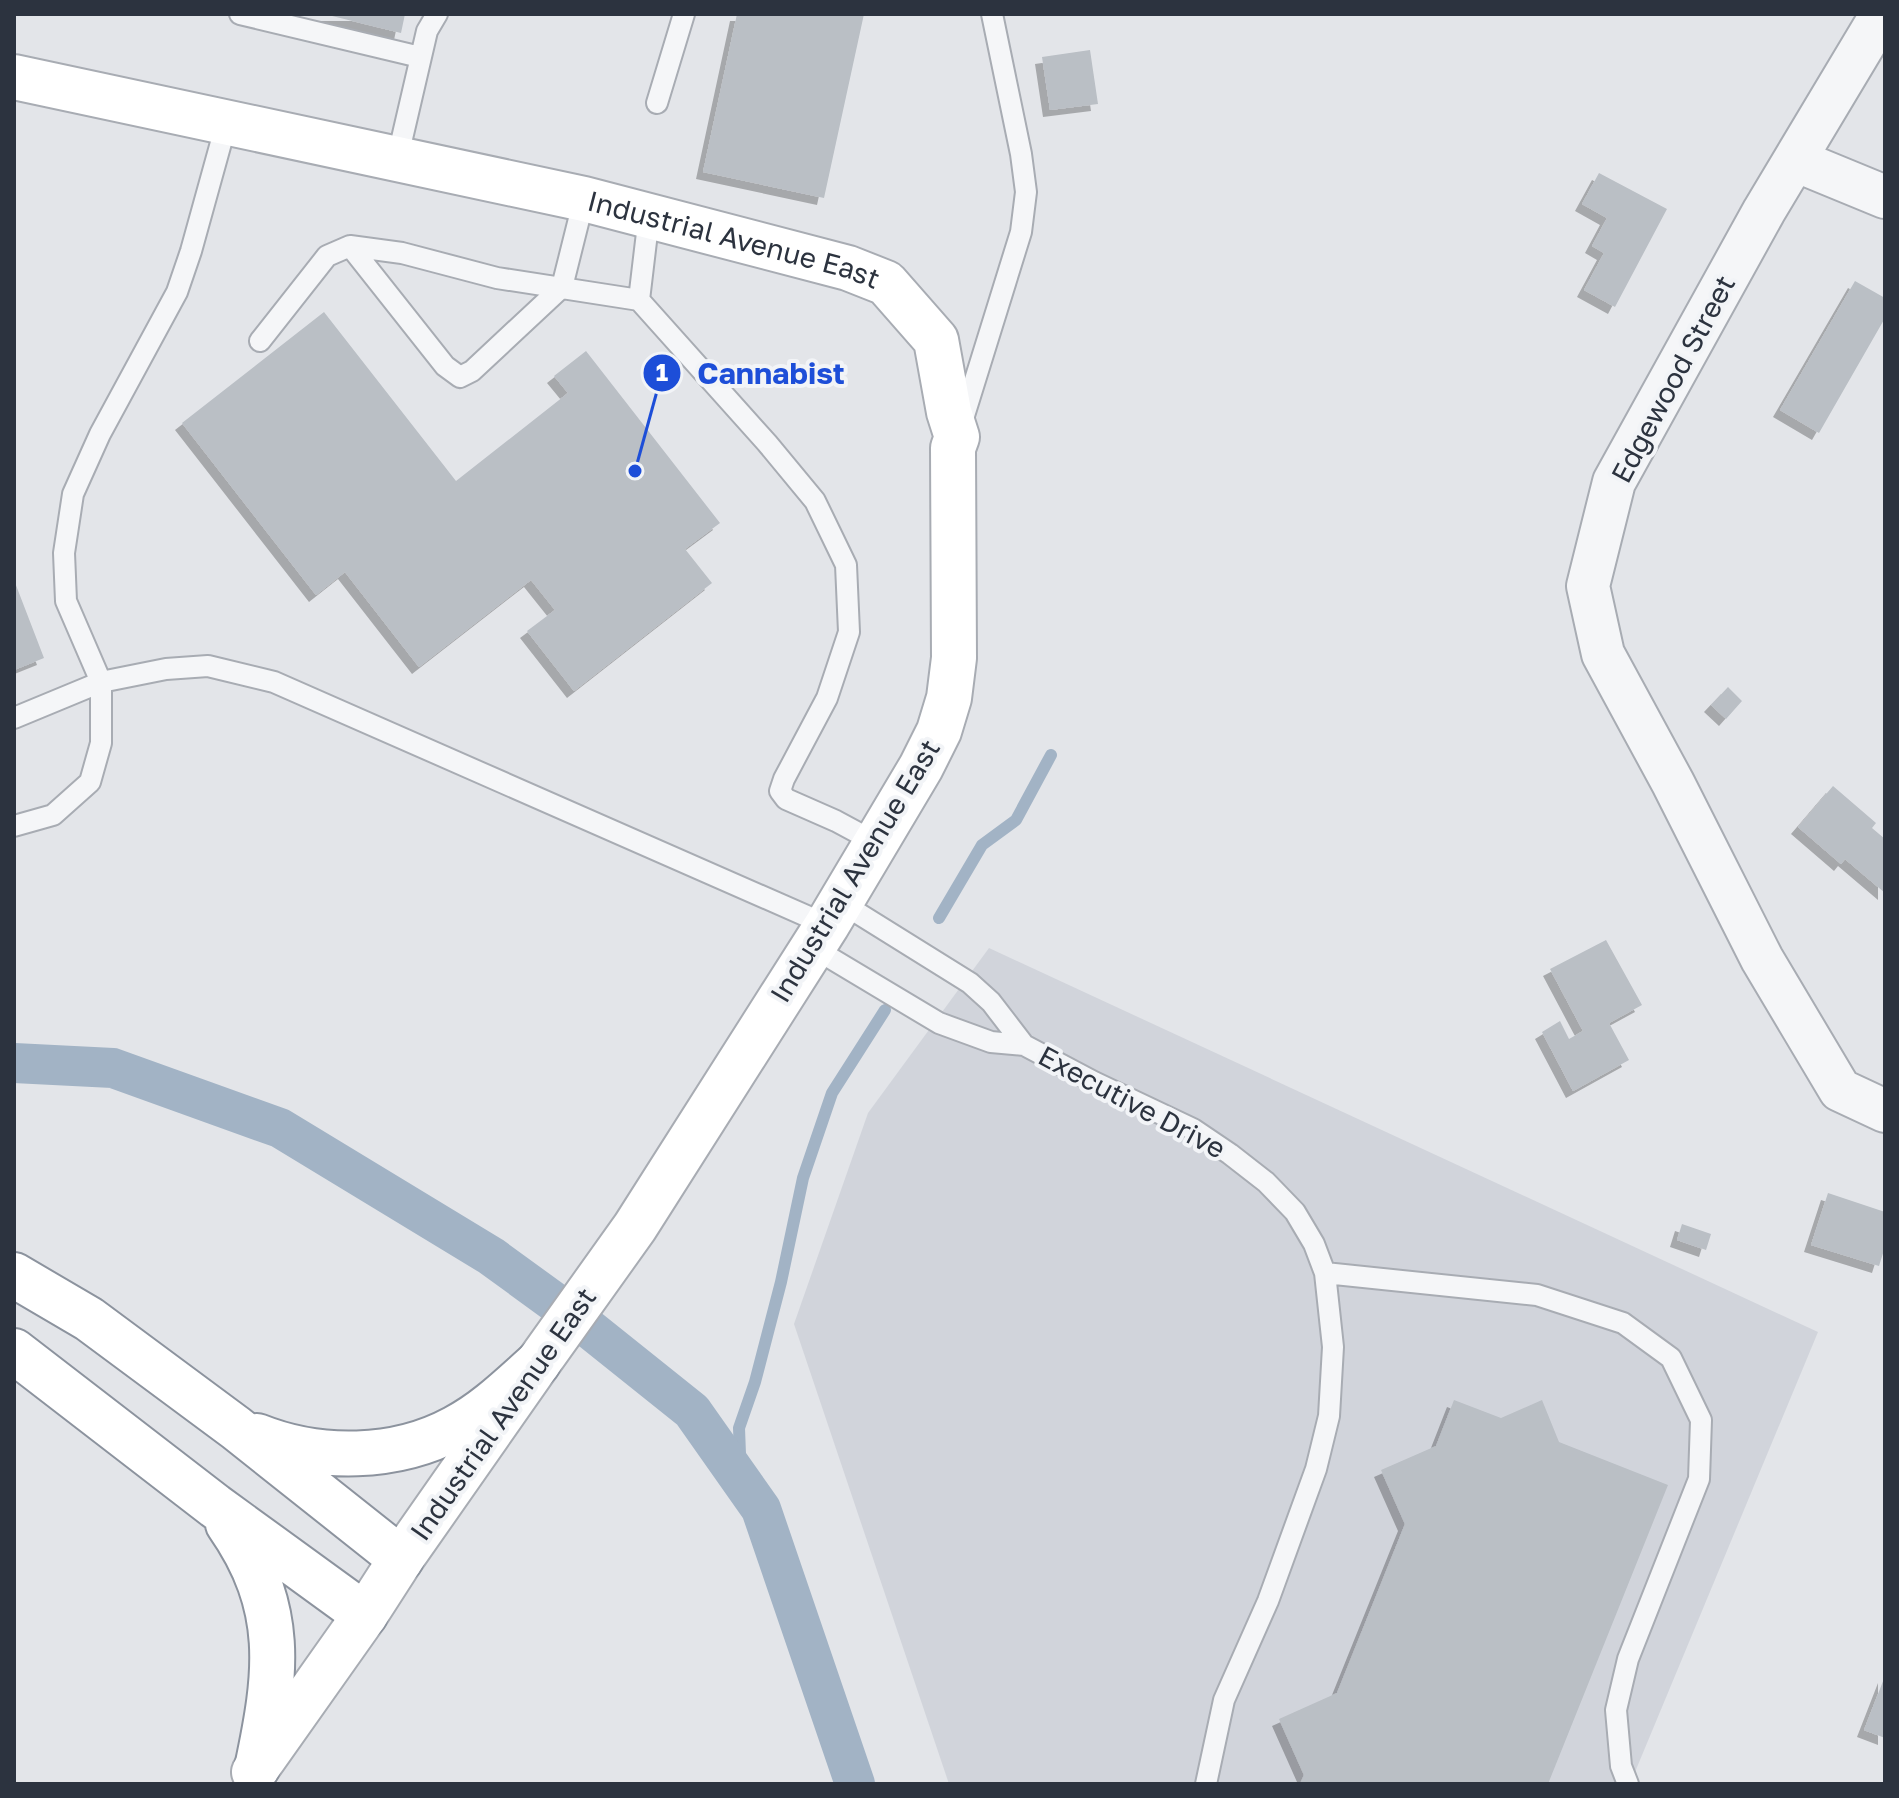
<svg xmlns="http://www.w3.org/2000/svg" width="1899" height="1798" font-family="'Golos Text',sans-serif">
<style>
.built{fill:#d1d4db}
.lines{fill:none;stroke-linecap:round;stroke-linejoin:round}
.stream{stroke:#a2b3c5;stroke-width:12}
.canal{stroke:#a2b3c5;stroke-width:40}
.building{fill:#babfc5;filter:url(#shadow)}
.lane-casing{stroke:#a8acb3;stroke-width:24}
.street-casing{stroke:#a8acb3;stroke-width:46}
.secondary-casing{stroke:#a8acb3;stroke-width:48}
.highway-casing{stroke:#8c939e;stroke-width:48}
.lane{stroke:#f5f6f8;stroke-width:20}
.street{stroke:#f5f6f8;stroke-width:42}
.secondary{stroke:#fff;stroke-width:44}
.highway{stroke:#fff;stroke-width:44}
.labels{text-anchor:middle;stroke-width:8;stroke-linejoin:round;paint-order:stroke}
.street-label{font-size:28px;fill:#2c333f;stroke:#f2f4f7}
.leader{fill:none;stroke:#1d4ed8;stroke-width:3}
.callout-dot{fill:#1d4ed8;stroke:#f2f4f7;stroke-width:3}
.mark-label{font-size:24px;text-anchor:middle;font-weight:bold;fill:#fff}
.callout-label{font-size:30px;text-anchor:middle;font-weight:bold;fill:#1d4ed8;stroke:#f2f4f7;stroke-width:8;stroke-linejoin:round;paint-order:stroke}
</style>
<defs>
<filter id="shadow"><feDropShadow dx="-7" dy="7" stdDeviation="0" flood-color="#0004"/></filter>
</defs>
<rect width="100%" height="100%" fill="#e3e5e9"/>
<path class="built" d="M989,948L1818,1332L1630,1784H949L794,1324L868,1113Z"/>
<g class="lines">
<path class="stream" d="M939,918L982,845L1016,820L1051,755
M741,1481L739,1428L755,1382L781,1282L803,1178L832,1093L885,1010"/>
<path class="canal" d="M14,1063L113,1068L280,1128L491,1256L572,1315L692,1411L761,1509L855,1784"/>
</g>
<path class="building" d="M324,14H405L401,33Z
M737,14H864L824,198L703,172Z
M1090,50L1098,104L1050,110L1042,57Z
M1599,173L1667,209L1615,307L1584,290L1604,253L1592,246L1607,218L1582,204Z
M1855,281L1885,298V318L1819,433L1780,410Z
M324,312L456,481L568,393L554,376L586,351L720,523L685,549L712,583L574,691L527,631L555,610L531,580L419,667L345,572L316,595L182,423Z
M14,580L44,658L14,670Z
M1728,687L1742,701L1726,719L1711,705Z
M1833,786L1876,823L1872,828L1885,839V893L1845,859L1841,864L1798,827Z
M1606,940L1642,1005L1609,1023L1629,1060L1573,1091L1542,1032L1560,1021L1569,1039L1583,1031L1550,969Z
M1828,1193L1885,1212V1247L1879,1266L1811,1245Z
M1682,1224L1711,1234L1706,1250L1677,1240Z
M1454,1400L1501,1418L1542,1400L1559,1442L1668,1485L1548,1784H1300L1304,1775L1279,1719L1337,1693L1405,1524L1381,1470L1436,1446Z
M1885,1676V1738L1864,1730Z"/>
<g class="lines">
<g class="lane-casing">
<path id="lane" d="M240,14L420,57
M657,103L684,14
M397,160L427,31L437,14
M350,246L445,366L460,377L472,371L562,287L584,199
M639,300L649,216
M260,341L327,256L350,246L402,253L497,278L639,300L767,443L815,501L846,565L849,632L827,698L784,779L780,791L786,799L836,821L875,842
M962,422L1021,232L1026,192L1021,154L992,14
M14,718L101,682L166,669L208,666L274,682L827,925
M14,826L53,815L90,782L101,743V682L66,601L64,553L73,494L100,434L177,292L191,251L227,121
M840,902L970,983L991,1002L1024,1045
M812,947L939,1023L991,1042L1024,1045L1094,1082L1193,1129L1230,1154L1266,1182L1295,1212L1314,1244L1325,1273L1333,1347L1329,1416L1316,1469L1268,1601L1224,1700L1206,1784
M1325,1273L1537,1295L1623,1323L1671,1358L1701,1420L1699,1479L1628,1659L1616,1710L1621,1766L1628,1784"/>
</g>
<g class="street-casing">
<path id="street" d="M1882,14L1764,211L1614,482L1588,586L1603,654L1673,783L1762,959L1840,1090L1885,1111
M1795,160L1885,197"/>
</g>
<g class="secondary-casing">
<g id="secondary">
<path id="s1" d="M14,77L584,199L848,268L886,283L936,340L949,412L957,437L953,448L954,658L949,698L939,731L921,767L827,925L635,1227L538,1363L401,1559L365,1615L254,1772"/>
</g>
</g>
<g class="highway-casing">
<path id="highway" d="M14,1275L89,1319L236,1428L401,1559
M14,1351L215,1506L365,1615
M257,1436C319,1461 396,1460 455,1428C486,1412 512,1386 538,1363
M228,1524C286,1607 277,1674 257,1768"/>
</g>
<use href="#lane" class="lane"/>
<use href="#street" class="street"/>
<use href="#secondary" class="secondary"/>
<use href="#highway" class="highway"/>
</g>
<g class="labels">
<g class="street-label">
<text dy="10" stroke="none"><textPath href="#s1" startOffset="738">Industrial Avenue East</textPath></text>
<text transform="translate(1673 379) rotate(-62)" y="10">Edgewood Street</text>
<text transform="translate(855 871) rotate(-59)" y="10">Industrial Avenue East</text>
<text transform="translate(1132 1102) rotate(28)" y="10">Executive Drive</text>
<text transform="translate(503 1414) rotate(-55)" y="10">Industrial Avenue East</text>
</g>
</g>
<path class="leader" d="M635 471L662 373"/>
<g class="callout-dot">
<circle cx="635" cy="471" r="8"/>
<circle cx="662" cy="373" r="20"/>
</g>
<g class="mark-label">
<text x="662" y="381">1</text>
</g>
<g class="callout-label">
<text x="771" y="384">Cannabist</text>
</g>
<rect width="1899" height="1798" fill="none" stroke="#2c333f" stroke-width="32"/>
</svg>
